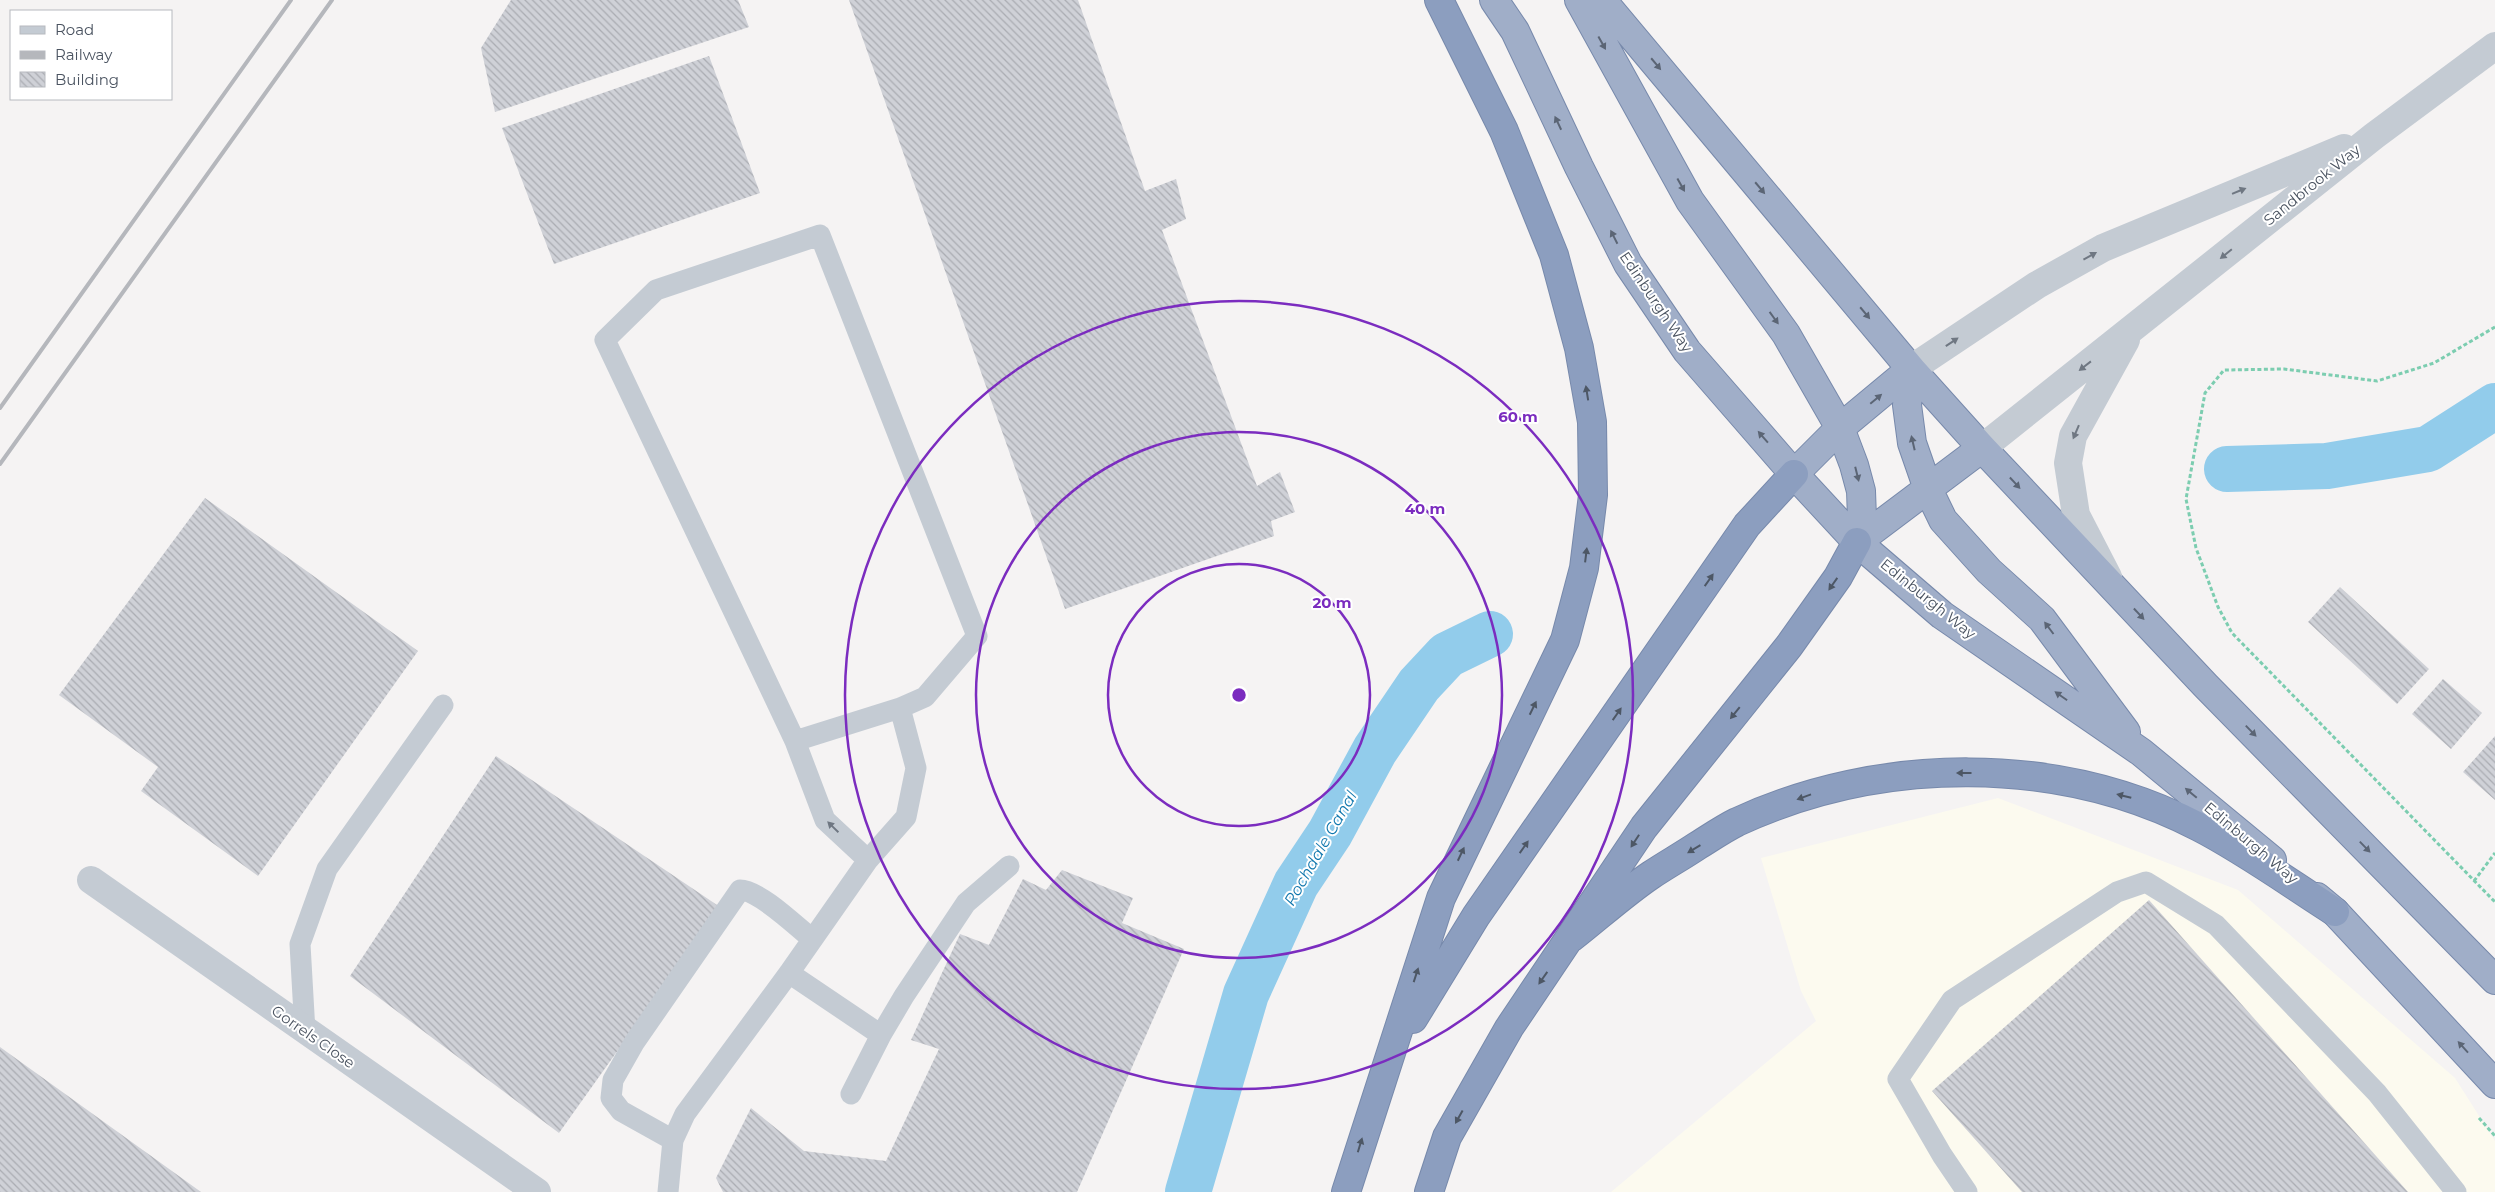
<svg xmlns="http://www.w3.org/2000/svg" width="2495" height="1192" font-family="Montserrat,sans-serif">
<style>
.commercial{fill:#fcfaef}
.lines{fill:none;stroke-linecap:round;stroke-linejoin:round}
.canal{stroke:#92cceb;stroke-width:46}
.building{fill:url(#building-back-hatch)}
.trunk-casing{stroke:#7789ab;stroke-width:30}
.motorway-casing{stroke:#7789ab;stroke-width:30}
.path{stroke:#7ccdb0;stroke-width:3;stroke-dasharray:4 2.5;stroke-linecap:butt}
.service{stroke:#c4cbd3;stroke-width:21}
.minor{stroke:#c4cbd3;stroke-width:28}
.trunk{stroke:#a0aec8;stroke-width:28}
.motorway{stroke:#8c9ebf;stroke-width:28}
.rail{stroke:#b5b7bc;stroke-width:4}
.oneway{fill:#5b6575}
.oneway2{fill:#6f7782}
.oneway3{fill:#4d5765}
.ring{fill:none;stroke:#7b2cbf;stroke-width:2.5}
.labels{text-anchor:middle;stroke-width:4;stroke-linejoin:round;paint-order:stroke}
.street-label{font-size:15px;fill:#4a5360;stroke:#fff}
.water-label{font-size:16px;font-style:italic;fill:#1077ad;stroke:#fff}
.centre{fill:#7b2cbf;stroke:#fff;stroke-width:2.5}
.ring-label{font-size:15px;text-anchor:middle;font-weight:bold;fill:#7b2cbf;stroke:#fff;stroke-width:4;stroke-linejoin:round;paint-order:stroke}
</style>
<defs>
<pattern id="building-back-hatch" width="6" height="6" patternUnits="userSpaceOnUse" patternTransform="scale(1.25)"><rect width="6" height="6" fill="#cfd1d7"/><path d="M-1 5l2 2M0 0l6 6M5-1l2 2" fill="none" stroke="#aaacb2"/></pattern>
</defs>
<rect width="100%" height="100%" fill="#f5f3f3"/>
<path class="commercial" d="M1998,798L2238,890L2455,1078L2495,1141V1192H1611L1816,1021L1801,991L1761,858Z"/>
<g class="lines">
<path class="canal" d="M2227,469L2327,466L2428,449L2495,406
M1188,1192L1246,994L1296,884L1330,833L1375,750L1419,685L1447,655L1490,634"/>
</g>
<path class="building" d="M511,0H738L749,27L495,112L481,48Z
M849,0H1078L1145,191L1176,179L1186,219L1162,230L1257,486L1280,472L1295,512L1271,521L1274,536L1065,609Z
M709,56L760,193L554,264L502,128Z
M205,498L418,651L258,876L141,791L158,767L59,695Z
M2340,587L2429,669L2397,704L2308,622Z
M2443,679L2482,713L2451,749L2412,714Z
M2495,736V800L2463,772Z
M496,756L720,907L559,1133L350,976Z
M1062,870L1133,898L1122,923L1184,949L1077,1192H723L716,1178L751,1108L804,1151L886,1161L939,1049L911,1040L960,934L989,945L1023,879L1046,890Z
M2149,900L2408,1192H2022L1932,1091Z
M0,1047L201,1192H0Z"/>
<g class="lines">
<g class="trunk-casing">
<path id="trunk" d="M1494,0L1515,31L1579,167L1628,264L1687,351L1794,474L1857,542L1942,615L2141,752L2272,860
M1579,0L1690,201L1786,334L1840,428L1854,465L1861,491L1862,518L1857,542
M1602,0L1911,369L1982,448L2206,686L2495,980
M1911,369L1907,405L1912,443L1928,489L1943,520L1989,571L2042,619L2126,732
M1794,474L1840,428L1911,369
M1857,542L1982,448
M2317,897L2335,912L2495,1084"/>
</g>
<g class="motorway-casing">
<path id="motorway" d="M1571,938C1598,917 1623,894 1651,875C1666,865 1682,856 1697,846C1710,838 1723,829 1737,822C1880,756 2058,754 2199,827C2244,850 2291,884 2335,912
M1413,1019L1476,916L1747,525L1794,474
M1346,1192L1441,898L1565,640L1584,568L1593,495L1592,422L1579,348L1554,255L1504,131L1439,0
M1429,1192L1447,1137L1509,1028L1644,827L1789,646L1838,577L1857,542"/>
</g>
<path class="path" d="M2495,327L2434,363L2377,381L2284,369L2224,370L2205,393L2186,499L2196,548L2218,607L2232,633L2495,902
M2474,881L2495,853
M2479,1118L2495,1136"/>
<path class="service" d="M795,741L900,708L925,697L977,636L820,235L656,290L605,340L795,741L825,820L868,860
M789,973L881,1035L904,996L966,903L1009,866
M305,1032L300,944L327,869L443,705
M851,1094L881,1035
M673,1140L621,1111L611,1098L613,1080L634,1043L740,890C759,890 796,926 812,939
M668,1192L673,1140L685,1114L789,973L868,860L906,817L916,768L900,708
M1967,1192L1942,1155L1898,1079L1952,1000L2117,892L2146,882L2216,925L2377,1093L2456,1192"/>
<path class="minor" d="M1911,369L2037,285L2103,248L2344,148
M1982,448L2374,136L2495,46
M2108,577L2076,515L2068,463L2073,436L2126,340
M91,880L537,1192"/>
<use href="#trunk" class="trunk"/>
<use href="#motorway" class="motorway"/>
<path class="rail" d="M0,408L291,0
M0,464L332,0"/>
</g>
<defs><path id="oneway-solid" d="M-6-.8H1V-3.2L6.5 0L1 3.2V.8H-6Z" transform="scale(1.25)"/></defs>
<g class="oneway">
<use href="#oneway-solid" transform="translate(1602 43) rotate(61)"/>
<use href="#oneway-solid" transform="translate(1656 64) rotate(50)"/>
<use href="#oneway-solid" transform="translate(1558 123) rotate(-115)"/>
<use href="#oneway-solid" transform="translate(1681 185) rotate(61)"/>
<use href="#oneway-solid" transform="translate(1760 188) rotate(50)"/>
<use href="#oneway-solid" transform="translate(1614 237) rotate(-117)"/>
<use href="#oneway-solid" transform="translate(1865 313) rotate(50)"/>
<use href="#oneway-solid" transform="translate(1774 318) rotate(54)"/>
<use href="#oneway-solid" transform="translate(1876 399) rotate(-40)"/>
<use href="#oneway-solid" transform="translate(1763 437) rotate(-131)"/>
<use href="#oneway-solid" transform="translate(1913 443) rotate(-103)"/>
<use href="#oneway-solid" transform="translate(1857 474) rotate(76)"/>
<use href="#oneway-solid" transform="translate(2015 483) rotate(47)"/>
<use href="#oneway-solid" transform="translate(2139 614) rotate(47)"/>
<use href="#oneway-solid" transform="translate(2049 628) rotate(-127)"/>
<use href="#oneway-solid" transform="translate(2061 696) rotate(-145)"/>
<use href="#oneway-solid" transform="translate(2251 731) rotate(46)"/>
<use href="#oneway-solid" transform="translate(2191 793) rotate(-140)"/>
<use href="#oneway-solid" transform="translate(2365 847) rotate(46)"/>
<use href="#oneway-solid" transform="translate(2463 1047) rotate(-132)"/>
</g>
<g class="oneway2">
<use href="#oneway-solid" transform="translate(2239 191) rotate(-22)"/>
<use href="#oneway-solid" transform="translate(2226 254) rotate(141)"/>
<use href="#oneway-solid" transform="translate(2090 256) rotate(-29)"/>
<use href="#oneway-solid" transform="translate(1952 342) rotate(-34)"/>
<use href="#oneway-solid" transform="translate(2085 366) rotate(142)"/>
<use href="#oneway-solid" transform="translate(2076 432) rotate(113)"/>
<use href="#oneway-solid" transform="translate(833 827) rotate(-136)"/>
</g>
<g class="oneway3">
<use href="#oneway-solid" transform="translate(1587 393) rotate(-99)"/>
<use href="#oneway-solid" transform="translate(1586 555) rotate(-83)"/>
<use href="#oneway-solid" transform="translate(1709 580) rotate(-55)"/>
<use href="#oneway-solid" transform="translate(1833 584) rotate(125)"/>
<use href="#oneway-solid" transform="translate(1533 708) rotate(-64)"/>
<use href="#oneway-solid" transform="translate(1735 713) rotate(129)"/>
<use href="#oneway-solid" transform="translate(1617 714) rotate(-55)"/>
<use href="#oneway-solid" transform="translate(1964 773) rotate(180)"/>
<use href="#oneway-solid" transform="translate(2124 796) rotate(-166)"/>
<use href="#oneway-solid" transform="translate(1804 797) rotate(160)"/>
<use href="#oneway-solid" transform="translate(1635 841) rotate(123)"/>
<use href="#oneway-solid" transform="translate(1524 847) rotate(-55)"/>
<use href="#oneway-solid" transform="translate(1694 849) rotate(149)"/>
<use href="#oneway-solid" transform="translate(1461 854) rotate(-65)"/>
<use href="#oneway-solid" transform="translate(1416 975) rotate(-72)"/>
<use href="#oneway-solid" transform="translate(1543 978) rotate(125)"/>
<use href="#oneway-solid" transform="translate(1459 1117) rotate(119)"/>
<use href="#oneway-solid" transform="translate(1360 1145) rotate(-73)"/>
</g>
<g class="ring">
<circle cx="1239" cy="695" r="131"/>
<circle cx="1239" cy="695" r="263"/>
<circle cx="1239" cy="695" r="394"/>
</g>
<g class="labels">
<g class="street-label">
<text transform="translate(2312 185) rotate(-39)" y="5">Sandbrook Way</text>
<text transform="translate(1656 302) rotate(56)" y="5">Edinburgh Way</text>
<text transform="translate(1928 599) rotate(39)" y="5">Edinburgh Way</text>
<text transform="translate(2251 843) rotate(40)" y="5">Edinburgh Way</text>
<text transform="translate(313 1037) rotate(35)" y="5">Gorrels Close</text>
</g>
<g class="water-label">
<text transform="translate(1320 848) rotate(-60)" y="6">Rochdale Canal</text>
</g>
</g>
<circle cx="1239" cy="695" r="8" class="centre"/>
<g class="ring-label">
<text x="1518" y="422">60 m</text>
<text x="1425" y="514">40 m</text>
<text x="1332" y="608">20 m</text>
</g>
<rect x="10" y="10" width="162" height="90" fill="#ffffff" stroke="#b7babf"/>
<rect x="20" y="26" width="25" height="8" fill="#c4cbd3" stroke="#b7babf"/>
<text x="55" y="35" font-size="15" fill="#4a5360">Road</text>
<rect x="20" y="51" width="25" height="8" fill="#b5b7bc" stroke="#b7babf"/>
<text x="55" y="60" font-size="15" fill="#4a5360">Railway</text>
<rect x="20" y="72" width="25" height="15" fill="url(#building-back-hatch)" stroke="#b7babf"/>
<text x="55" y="85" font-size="15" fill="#4a5360">Building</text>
</svg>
